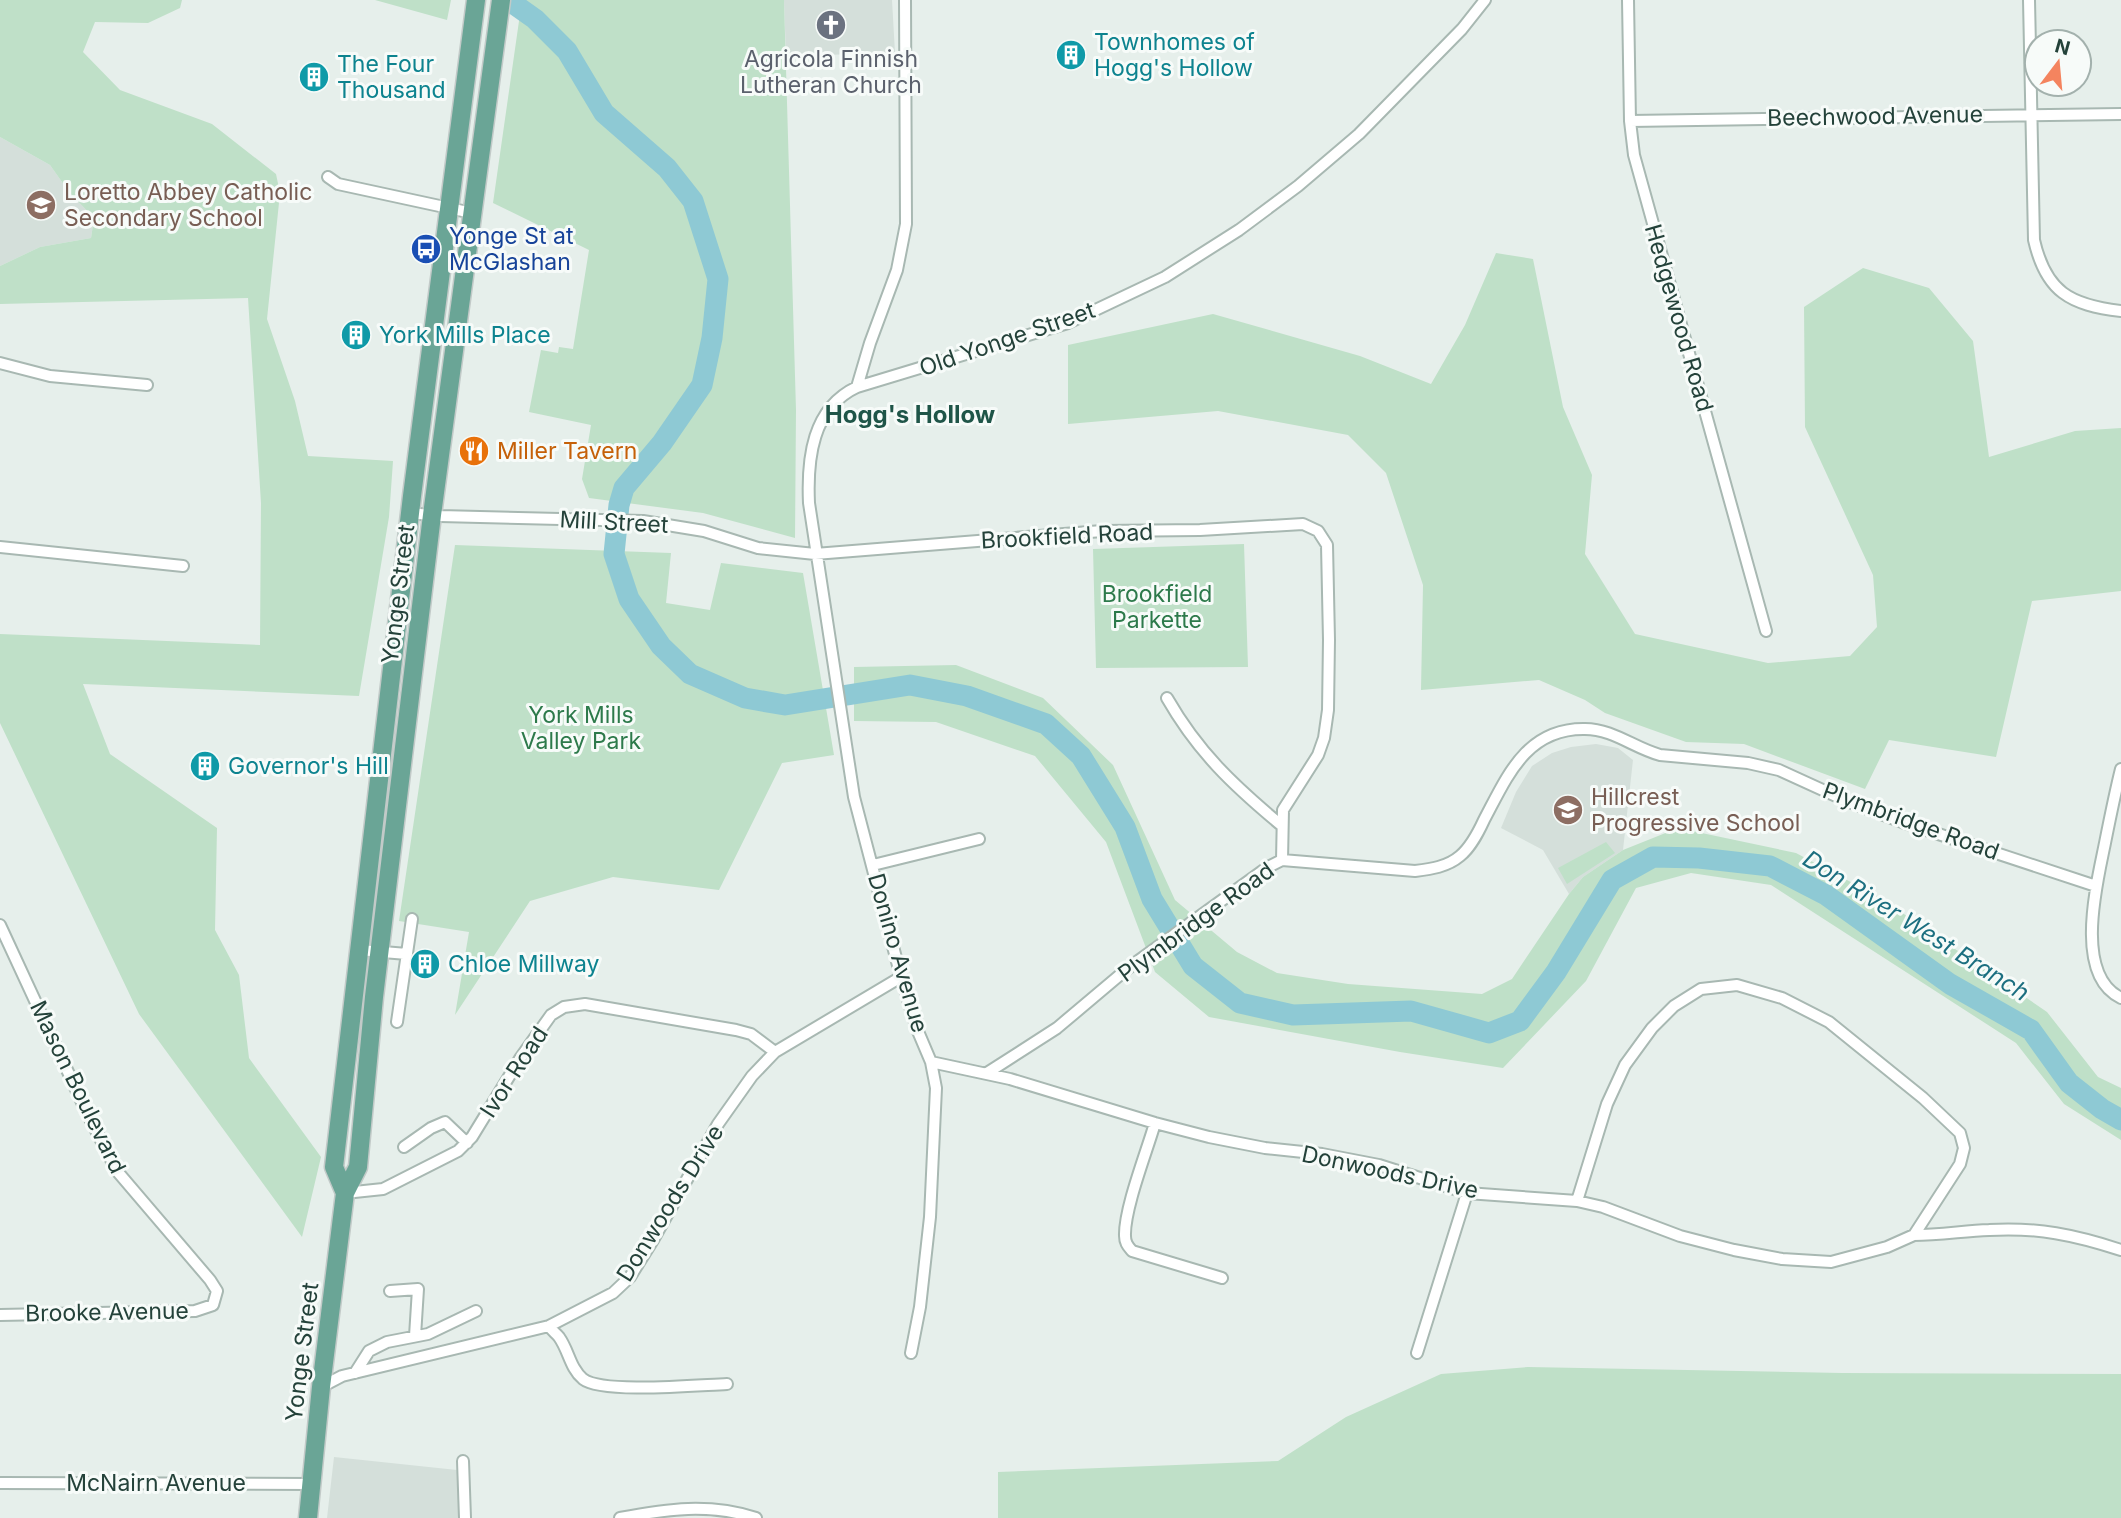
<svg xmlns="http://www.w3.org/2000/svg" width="2121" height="1518" font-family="Inter,sans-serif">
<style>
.built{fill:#d4dfda}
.green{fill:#bfe0c8}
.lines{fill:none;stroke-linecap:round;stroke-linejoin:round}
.river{stroke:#8ec9d4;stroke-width:21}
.street-casing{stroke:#a8b8b2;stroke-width:14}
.primary-casing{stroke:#c2cac8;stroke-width:21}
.street{stroke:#fff;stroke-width:10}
.primary{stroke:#6aa596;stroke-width:18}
.labels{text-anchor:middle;stroke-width:6;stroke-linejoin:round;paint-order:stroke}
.culture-label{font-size:23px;fill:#0d838f;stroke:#f7fbf9;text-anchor:start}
.worship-label{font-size:23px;fill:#5b616d;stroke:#f7fbf9}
.street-label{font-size:23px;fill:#24423a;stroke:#f7fbf9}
.education-label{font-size:23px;fill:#785e54;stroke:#f7fbf9;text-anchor:start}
.transit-label{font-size:23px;fill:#164399;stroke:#f7fbf9;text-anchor:start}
.food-label{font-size:23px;fill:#c56008;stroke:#f7fbf9;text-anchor:start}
.park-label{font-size:23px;fill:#2d7a4b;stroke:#f7fbf9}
.neighbourhood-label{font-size:24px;font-weight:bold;fill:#1f5548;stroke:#f7fbf9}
.water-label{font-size:24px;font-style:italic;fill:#1c6f80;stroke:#f7fbf9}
</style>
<rect width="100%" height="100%" fill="#e6efeb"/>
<path class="built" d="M784,0H892L895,53L786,56Z
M0,137L50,165L69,192L94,218L91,238L40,247L0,266Z
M1596,744L1618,748L1633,760L1623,850L1583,877L1569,894L1543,850L1501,828L1516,792L1532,766L1552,753L1571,747Z
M334,1457L457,1470L460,1518H327Z"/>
<path class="green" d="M0,0H182L180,8L148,23L95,22L83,52L120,90L212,124L276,174L280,193L267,319L295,401L308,456L393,461L389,517L359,696L83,684L110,754L217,828L215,930L239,975L249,1058L321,1157L302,1237L139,1014L0,723V634L260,645L261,503L248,298L0,304V266L40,247L91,238L94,218L69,192L50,165L0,137Z
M375,0H451L447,20Z
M522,0H784L796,410L795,538L703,513L589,498L582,479L591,425L529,412L541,350L558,353L559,347L573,349L589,250L493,203Z
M1496,253L1533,259L1563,407L1592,475L1585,554L1635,634L1768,663L1850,656L1877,627L1873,575L1805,427L1804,307L1863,268L1929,288L1973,341L1989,457L2075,431L2121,428V591L2032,601L1996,757L1889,740L1865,789L1744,744L1686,742L1605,713L1585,700L1539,680L1421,690L1423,585L1386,473L1348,435L1218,411L1068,424V345L1213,314L1360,356L1431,384L1465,325Z
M1244,544L1248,667L1096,668L1093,549Z
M455,545L671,553L666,603L710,610L721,563L803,573L834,755L782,763L719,890L613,877L530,901L455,1015L469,932L399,921Z
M956,665L1043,698L1113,765L1175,900L1237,952L1277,973L1348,984L1482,994L1512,979L1569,894L1583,877L1623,850L1678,828L1796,853L1879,897L2047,1012L2098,1077L2121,1088V1140L2064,1104L2016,1043L1771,885L1691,873L1636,888L1586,981L1503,1068L1400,1052L1209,1017L1155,972L1106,842L1035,756L936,722L854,721V667Z
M1606,842L1615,853L1567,884L1558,868Z
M1528,1367L1842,1373L2121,1374V1518H998V1472L1278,1461L1346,1417L1441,1374Z"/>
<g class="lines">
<path class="river" d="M508,0L535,19L567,51L604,113L667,168L693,201L718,279L712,338L702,385L662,443L624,488L619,505L614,554L629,599L661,646L690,674L745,698L785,705L910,685L967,696L1046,724L1081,756L1125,827L1152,899L1193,966L1240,1003L1293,1015L1411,1011L1489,1033L1520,1021L1556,972L1612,880L1653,857L1699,858L1770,866L1826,895L1950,984L2031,1030L2069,1083L2102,1109L2121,1120"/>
<g class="street-casing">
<path id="street" d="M1628,0L1630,121L1634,155L1766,631
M2029,0L2034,240C2046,292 2070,305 2121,311
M1630,121L2121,114
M328,177L338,184L472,213
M0,363L50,376L147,385
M857,387L870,343L897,270L906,224L905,0
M410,513L440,516L643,521L704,531L758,548L815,554L1102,531L1200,530L1303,524L1318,531L1327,545L1329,640L1328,710L1324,738L1318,755L1283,810L1282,860
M0,547L183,566
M1167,698C1198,752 1233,785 1281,825
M2121,769C2115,793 2110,818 2105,843C2097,883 2073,975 2121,998
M873,865L979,839
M0,925L87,1113L117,1171L210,1280L217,1291L213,1305L195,1311L0,1315
M359,950L407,954
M397,1022L412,919
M931,1062L1010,1079L1155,1123L1209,1137L1265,1148L1322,1154L1379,1165L1467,1193L1577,1201L1603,1207L1680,1236L1734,1250L1782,1259L1831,1262L1887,1247L1914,1235L1960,1164L1964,1148L1960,1133L1923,1098L1829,1022L1782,998L1737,985L1701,989L1674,1006L1652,1028L1625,1065L1607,1104L1577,1201
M987,1073L1057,1028L1127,969L1268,867L1282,860L1415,871C1431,869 1447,867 1460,856C1471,847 1478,833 1484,820C1507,777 1526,728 1585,729C1613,729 1634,748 1660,755L1748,763L1779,770L1849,802L1902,822L2096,886
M1155,1123C1147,1151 1124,1209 1125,1236C1125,1243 1128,1246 1132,1251L1222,1278
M404,1147L431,1128L445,1122L467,1143
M345,1193L383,1189L458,1151L472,1137L521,1057L551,1015L564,1007L585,1004L736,1030L751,1034L775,1052
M1914,1235C1939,1235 1964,1231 1989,1230C2037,1227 2075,1235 2121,1250
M390,1291L418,1289L415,1336
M549,1326C552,1331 556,1333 559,1337C569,1351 570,1368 583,1379C602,1394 699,1385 727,1384
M911,1353L920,1307L930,1217L936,1088L931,1062L917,1029L901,977L854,797L809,503C807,459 812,408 857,387L1068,323L1165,277L1239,230L1298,186L1359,134L1462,29L1485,0
M1417,1353L1467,1193
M355,1373L369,1351L387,1342L428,1334L476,1311
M321,1387L342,1376L549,1326L613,1293L630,1277L653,1240L718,1124L752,1076L775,1052L901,977
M463,1461L465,1518
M0,1483L312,1484
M620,1518C667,1509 709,1503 756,1518"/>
</g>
<g class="primary-casing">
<path id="primary" d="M345,1193L334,1167L412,496L476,0
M308,1518L321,1387L345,1193L358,1167L374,997L432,515L501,0"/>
</g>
<use href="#street" class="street"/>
<use href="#primary" class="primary"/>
</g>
<defs>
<g id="church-disc" transform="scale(1.575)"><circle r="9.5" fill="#6b7280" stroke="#f7fbf9"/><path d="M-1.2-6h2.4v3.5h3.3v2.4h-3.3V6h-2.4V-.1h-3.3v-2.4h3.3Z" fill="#fff"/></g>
<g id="building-disc" transform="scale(1.575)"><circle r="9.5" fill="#0f9aa8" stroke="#f7fbf9"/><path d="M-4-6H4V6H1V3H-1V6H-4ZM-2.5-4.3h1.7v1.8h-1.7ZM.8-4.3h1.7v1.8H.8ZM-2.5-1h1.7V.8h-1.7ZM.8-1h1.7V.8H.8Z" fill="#fff"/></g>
<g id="school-disc" transform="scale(1.575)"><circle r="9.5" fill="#8d6e63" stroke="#f7fbf9"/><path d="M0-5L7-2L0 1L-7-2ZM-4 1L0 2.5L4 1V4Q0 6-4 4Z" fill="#fff"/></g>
<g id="bus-disc" transform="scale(1.575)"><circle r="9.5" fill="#1a4fb4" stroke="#f7fbf9"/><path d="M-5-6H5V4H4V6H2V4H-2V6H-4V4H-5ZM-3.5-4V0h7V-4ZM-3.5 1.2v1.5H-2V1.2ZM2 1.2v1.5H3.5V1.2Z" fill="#fff"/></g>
<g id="restaurant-disc" transform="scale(1.575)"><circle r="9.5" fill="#e8710a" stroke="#f7fbf9"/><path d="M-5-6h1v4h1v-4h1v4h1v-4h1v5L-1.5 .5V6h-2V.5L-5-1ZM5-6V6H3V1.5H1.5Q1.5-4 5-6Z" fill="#fff"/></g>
</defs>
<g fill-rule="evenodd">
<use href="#church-disc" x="831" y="25"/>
<use href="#building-disc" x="1071" y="55"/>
<use href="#building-disc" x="314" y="77"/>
<use href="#school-disc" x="41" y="205"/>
<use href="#bus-disc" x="426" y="249"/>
<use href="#building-disc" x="356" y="335"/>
<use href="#restaurant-disc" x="474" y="451"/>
<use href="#building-disc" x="205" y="766"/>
<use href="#school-disc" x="1568" y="810"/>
<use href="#building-disc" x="425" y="964"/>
</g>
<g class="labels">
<g class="culture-label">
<text x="1094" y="50">Townhomes of<tspan x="1094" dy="26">Hogg's Hollow</tspan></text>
<text x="337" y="72">The Four<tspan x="337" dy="26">Thousand</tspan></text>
<text x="379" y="343">York Mills Place</text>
<text x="228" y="774">Governor's Hill</text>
<text x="448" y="972">Chloe Millway</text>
</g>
<g class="worship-label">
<text x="831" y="67">Agricola Finnish<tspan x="831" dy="26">Lutheran Church</tspan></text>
</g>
<g class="street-label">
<text transform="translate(1875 116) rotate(-1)" y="8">Beechwood Avenue</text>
<text transform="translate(1679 318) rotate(74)" y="8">Hedgewood Road</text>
<text transform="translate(1007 339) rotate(-19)" y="8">Old Yonge Street</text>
<text transform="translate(614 522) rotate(3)" y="8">Mill Street</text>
<text transform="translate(1067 536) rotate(-3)" y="8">Brookfield Road</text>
<text transform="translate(398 594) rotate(-83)" y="8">Yonge Street</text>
<text transform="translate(1911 821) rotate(20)" y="8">Plymbridge Road</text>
<text transform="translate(1196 922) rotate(-36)" y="8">Plymbridge Road</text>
<text transform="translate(898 953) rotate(74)" y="8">Donino Avenue</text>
<text transform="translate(514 1072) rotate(-57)" y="8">Ivor Road</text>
<text transform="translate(78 1087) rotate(64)" y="8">Mason Boulevard</text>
<text transform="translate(1390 1172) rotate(12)" y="8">Donwoods Drive</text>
<text transform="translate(670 1203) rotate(-58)" y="8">Donwoods Drive</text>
<text transform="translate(107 1312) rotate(-1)" y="8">Brooke Avenue</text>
<text transform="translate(302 1352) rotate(-83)" y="8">Yonge Street</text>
<text x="156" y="1491">McNairn Avenue</text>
</g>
<g class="education-label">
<text x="64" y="200">Loretto Abbey Catholic<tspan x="64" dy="26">Secondary School</tspan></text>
<text x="1591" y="805">Hillcrest<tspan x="1591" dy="26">Progressive School</tspan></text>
</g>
<g class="transit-label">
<text x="449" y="244">Yonge St at<tspan x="449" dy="26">McGlashan</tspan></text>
</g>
<g class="food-label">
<text x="497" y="459">Miller Tavern</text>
</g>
<g class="park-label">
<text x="1157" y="602">Brookfield<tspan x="1157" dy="26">Parkette</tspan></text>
<text x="581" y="723">York Mills<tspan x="581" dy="26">Valley Park</tspan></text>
</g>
<g class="neighbourhood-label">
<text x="910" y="423">Hogg's Hollow</text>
</g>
<g class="water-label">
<text transform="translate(1916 926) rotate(32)" y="8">Don River West Branch</text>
</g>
</g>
<g transform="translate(2058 63) rotate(16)"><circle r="33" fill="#f7fbf9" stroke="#a3b1ad" stroke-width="2"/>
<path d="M0-5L12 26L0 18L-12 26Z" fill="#f4845f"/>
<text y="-10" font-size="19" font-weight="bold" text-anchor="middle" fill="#24423a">N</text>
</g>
</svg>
